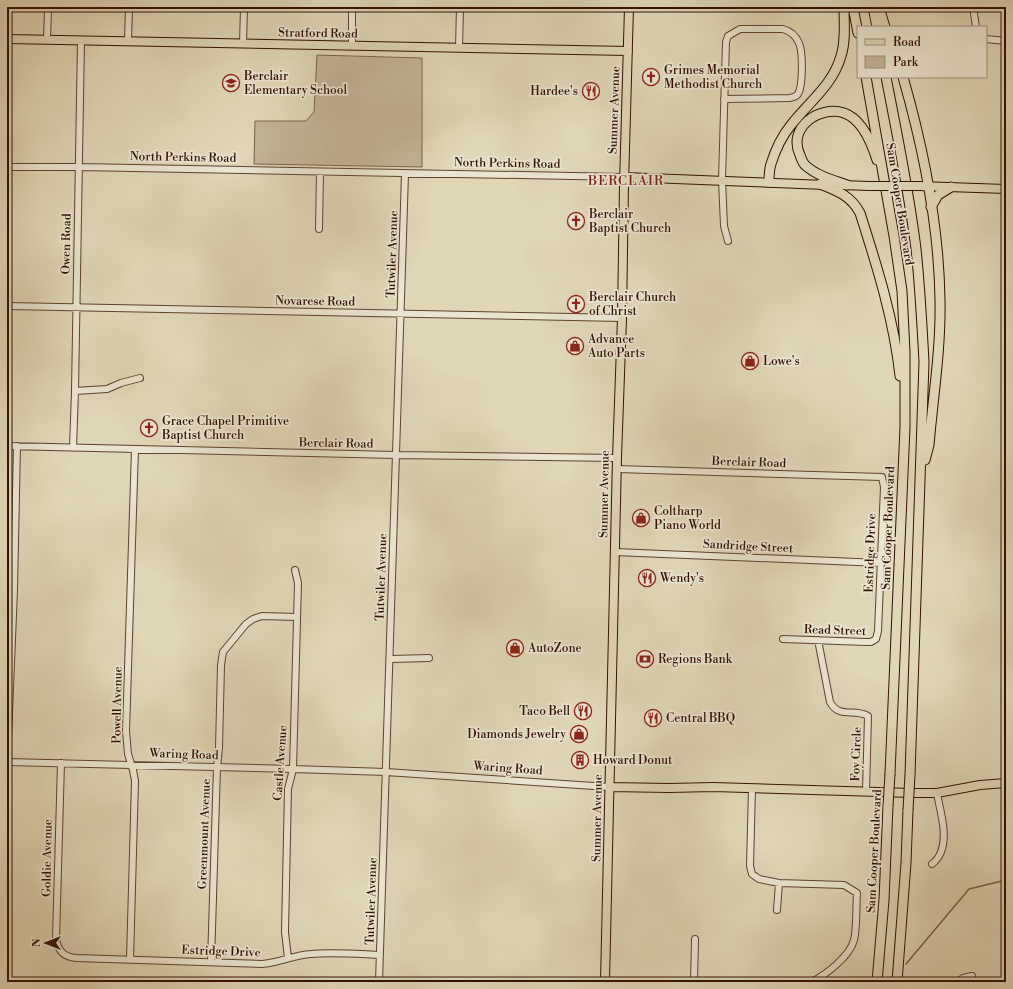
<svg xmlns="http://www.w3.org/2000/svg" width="1013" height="989" font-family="'Libre Bodoni',serif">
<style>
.green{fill:#c2b598;stroke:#7a624e}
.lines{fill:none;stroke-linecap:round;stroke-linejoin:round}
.stream{stroke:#775f4a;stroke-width:1.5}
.minor-casing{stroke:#5e4230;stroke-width:8}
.major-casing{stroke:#321003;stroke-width:10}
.highway-casing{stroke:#321003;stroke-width:11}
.minor{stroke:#ebe5d0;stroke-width:6}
.major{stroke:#e0d7b7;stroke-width:8}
.highway{stroke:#e0d7b7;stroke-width:9}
.major-bridge-casing{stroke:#321003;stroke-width:10;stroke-linecap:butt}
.highway-bridge-casing{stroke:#321003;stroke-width:11;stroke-linecap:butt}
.major-bridge{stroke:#e0d7b7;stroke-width:8}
.highway-bridge{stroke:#e0d7b7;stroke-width:9}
.labels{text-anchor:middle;stroke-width:3.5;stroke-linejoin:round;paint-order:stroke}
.street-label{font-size:12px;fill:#321003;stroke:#ebe5d0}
.poi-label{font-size:12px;fill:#321003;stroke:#ebe5d0;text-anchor:start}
.neighbourhood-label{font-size:13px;letter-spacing:1px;fill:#7a1f14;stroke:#ebe5d0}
</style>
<rect width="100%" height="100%" fill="#e0d7b7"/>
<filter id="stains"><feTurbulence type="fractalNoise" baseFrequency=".005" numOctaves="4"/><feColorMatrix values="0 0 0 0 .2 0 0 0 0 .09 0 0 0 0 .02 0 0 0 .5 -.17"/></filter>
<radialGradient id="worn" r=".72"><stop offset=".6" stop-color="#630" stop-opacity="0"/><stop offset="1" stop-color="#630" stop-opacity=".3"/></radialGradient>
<path class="green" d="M317,55L422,58V167L254,164L255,121H306L314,112Z"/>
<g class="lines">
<path class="stream" d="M906,964L969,889L1006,880
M889,982L890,981"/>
<g class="minor-casing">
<path id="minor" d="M973,7L976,27
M986,39L1006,41
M47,40L48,7
M128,41L129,7
M243,44L244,7
M352,46V7
M459,48L460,7
M724,99L790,98C793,97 796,97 798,94C803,86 803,52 799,43C796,36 790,31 783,29H740L728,36L726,42L722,180L724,226L728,241
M7,167H79L624,177
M319,229L320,172
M7,306L622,318
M75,391L107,389L121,383L140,378
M7,446L396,455L617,458
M17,446L14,590L7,762L293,769L386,772L609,787
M73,448L75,391L81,41
M617,469L882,477L884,487L878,631L876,639L871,642H866L783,639
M615,552L881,563
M818,640L830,702C839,719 854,708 868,716L866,792
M390,659L429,658
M61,763L56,939C58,951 64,957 76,958L262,964C278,963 294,955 311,954C333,952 357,954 380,955
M752,788L750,866L752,874L759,879L779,883L844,885L857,893C856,906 857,928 854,940C850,956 826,975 811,982
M932,864C936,861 939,857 941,852C948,834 940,811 937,793
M777,910L779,883
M288,958L285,932L288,789L293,769L298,583L295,570
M130,959L135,781L133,770L128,754L126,731L135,449
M211,962L217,767L219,748L221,665L223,652L246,624L253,619L262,616L297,617
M605,981L704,982
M379,982L405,174
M694,982L695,939
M957,982L963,978L972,976"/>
</g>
<g class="major-casing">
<path id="major" d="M7,39L628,51
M624,177L826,185
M842,185L869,186
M919,186L1006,189
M609,787L669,788L713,787L912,793H937L980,785L1006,783
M605,982L617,458L622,318L624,185L629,7"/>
</g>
<g class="highway-casing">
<path id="highway" d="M853,7L858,33
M873,7L877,27
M879,7L885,27
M866,77L894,236L902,291L905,352V427L890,774
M886,77C897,134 909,191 916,249C920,286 922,324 924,362L910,775
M903,77C923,147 939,227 940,300C941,349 933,397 929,445L925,460
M769,182C769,176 769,170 771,164C775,151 782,136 791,125C808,103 833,85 841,56C846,41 844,23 844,7
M820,184C838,191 851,196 860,213C877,266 894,320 900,376
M847,185C833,180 817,176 805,165C803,163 801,158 800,155C787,128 819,105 844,113C862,119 872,144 877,160
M931,207L938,195L951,187
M877,982L884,900L888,806
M897,982L906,863L908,810"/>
</g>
<use href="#minor" class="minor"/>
<use href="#major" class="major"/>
<use href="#highway" class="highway"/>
<g class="major-bridge-casing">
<path id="major-bridge" d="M869,186H919"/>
</g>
<g class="highway-bridge-casing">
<path id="highway-bridge" d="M888,806L890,774
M908,810L910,775"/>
</g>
<use href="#major-bridge" class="major-bridge"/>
<use href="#highway-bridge" class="highway-bridge"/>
</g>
<defs>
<g id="church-ring" transform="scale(0.9)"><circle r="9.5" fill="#ebe5d0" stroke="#8f2418" stroke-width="1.5"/><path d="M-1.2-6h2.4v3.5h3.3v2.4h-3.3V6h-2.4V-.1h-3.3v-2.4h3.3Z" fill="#8f2418"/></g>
<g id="school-ring" transform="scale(0.9)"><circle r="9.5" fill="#ebe5d0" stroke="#8f2418" stroke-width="1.5"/><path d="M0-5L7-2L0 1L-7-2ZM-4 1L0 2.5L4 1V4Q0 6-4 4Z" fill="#8f2418"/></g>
<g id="restaurant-ring" transform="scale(0.9)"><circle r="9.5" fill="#ebe5d0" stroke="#8f2418" stroke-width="1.5"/><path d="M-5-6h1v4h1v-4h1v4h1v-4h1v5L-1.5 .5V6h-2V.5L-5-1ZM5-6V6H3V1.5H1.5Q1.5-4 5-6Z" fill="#8f2418"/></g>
<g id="shop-ring" transform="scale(0.9)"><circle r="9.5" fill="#ebe5d0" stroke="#8f2418" stroke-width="1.5"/><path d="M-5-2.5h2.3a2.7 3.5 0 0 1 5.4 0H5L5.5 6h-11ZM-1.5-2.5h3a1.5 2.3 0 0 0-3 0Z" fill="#8f2418"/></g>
<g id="bank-ring" transform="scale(0.9)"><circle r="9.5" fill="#ebe5d0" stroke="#8f2418" stroke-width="1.5"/><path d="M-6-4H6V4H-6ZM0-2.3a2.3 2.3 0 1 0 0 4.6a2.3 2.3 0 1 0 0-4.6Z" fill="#8f2418"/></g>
<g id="building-ring" transform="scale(0.9)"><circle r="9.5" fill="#ebe5d0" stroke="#8f2418" stroke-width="1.5"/><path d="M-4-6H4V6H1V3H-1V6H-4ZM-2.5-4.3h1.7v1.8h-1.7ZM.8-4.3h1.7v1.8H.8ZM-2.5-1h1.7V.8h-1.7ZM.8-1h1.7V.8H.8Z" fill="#8f2418"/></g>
</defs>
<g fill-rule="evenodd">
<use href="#church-ring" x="651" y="77"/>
<use href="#school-ring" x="231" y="83"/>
<use href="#restaurant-ring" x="591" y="91"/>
<use href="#church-ring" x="576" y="221"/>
<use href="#church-ring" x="576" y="304"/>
<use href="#shop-ring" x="575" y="346"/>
<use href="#shop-ring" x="750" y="361"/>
<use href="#church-ring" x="149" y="428"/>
<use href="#shop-ring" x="641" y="518"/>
<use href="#restaurant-ring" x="647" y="578"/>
<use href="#shop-ring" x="515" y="648"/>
<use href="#bank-ring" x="645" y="659"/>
<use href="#restaurant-ring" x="583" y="711"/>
<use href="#restaurant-ring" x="653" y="718"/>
<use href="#shop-ring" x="579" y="734"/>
<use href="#building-ring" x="580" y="760"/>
</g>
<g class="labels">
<g class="street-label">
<text transform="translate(318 33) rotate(1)" y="4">Stratford Road</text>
<text transform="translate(614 110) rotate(-88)" y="4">Summer Avenue</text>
<text transform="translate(183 157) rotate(1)" y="4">North Perkins Road</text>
<text transform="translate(507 163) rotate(1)" y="4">North Perkins Road</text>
<text transform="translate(900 204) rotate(81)" y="4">Sam Cooper Boulevard</text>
<text transform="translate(66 244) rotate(-89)" y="4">Owen Road</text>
<text transform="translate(392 254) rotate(-88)" y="4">Tutwiler Avenue</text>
<text transform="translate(315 301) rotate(1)" y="4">Novarese Road</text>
<text transform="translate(336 443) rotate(1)" y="4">Berclair Road</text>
<text transform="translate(749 462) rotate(2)" y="4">Berclair Road</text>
<text transform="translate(604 494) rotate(-89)" y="4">Summer Avenue</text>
<text transform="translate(888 528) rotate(-88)" y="4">Sam Cooper Boulevard</text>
<text transform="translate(748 546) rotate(3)" y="4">Sandridge Street</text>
<text transform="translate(870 553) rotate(-88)" y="4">Estridge Drive</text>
<text transform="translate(381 577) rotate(-88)" y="4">Tutwiler Avenue</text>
<text transform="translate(835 630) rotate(2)" y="4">Read Street</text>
<text transform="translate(117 705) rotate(-89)" y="4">Powell Avenue</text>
<text transform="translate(184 754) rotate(2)" y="4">Waring Road</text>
<text transform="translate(856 754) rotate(-88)" y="4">Foy Circle</text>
<text transform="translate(280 763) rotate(-86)" y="4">Castle Avenue</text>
<text transform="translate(508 768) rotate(4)" y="4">Waring Road</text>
<text transform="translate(597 818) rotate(-89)" y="4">Summer Avenue</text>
<text transform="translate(204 834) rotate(-88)" y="4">Greenmount Avenue</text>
<text transform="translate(874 851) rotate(-87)" y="4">Sam Cooper Boulevard</text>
<text transform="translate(47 858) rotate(-89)" y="4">Goldie Avenue</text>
<text transform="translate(371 901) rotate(-88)" y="4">Tutwiler Avenue</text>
<text transform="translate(221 951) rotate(2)" y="4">Estridge Drive</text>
</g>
<g class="poi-label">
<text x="664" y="74">Grimes Memorial<tspan x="664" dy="14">Methodist Church</tspan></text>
<text x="244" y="80">Berclair<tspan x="244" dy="14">Elementary School</tspan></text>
<text x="578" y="95" text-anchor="end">Hardee's</text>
<text x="589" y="218">Berclair<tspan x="589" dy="14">Baptist Church</tspan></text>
<text x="589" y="301">Berclair Church<tspan x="589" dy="14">of Christ</tspan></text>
<text x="588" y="343">Advance<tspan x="588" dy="14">Auto Parts</tspan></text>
<text x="763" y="365">Lowe's</text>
<text x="162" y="425">Grace Chapel Primitive<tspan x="162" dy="14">Baptist Church</tspan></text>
<text x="654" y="515">Coltharp<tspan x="654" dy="14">Piano World</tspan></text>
<text x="660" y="582">Wendy's</text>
<text x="528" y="652">AutoZone</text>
<text x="658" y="663">Regions Bank</text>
<text x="570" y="715" text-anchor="end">Taco Bell</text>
<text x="666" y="722">Central BBQ</text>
<text x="566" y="738" text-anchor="end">Diamonds Jewelry</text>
<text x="593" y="764">Howard Donut</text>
</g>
<g class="neighbourhood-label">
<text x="626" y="185">BERCLAIR</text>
</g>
</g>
<rect width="1013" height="989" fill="none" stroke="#e0d7b7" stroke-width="24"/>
<rect x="8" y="8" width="997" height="973" fill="none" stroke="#321003" stroke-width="2"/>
<rect x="12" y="12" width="989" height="965" fill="none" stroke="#321003"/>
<rect x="857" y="26" width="130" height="52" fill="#ebe5d0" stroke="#a1907e"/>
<rect x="865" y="39" width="20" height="6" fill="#e0d7b7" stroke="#a1907e"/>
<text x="893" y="46" font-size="12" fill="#321003">Road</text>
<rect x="865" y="56" width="20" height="12" fill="#c2b598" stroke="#a1907e"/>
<text x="893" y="66" font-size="12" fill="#321003">Park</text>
<g transform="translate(46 943) rotate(270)" stroke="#ebe5d0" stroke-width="3" paint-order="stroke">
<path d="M0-3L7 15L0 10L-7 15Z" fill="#321003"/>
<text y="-6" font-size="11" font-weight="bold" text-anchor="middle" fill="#321003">N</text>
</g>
<rect width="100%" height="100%" filter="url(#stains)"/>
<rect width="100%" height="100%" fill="url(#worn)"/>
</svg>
